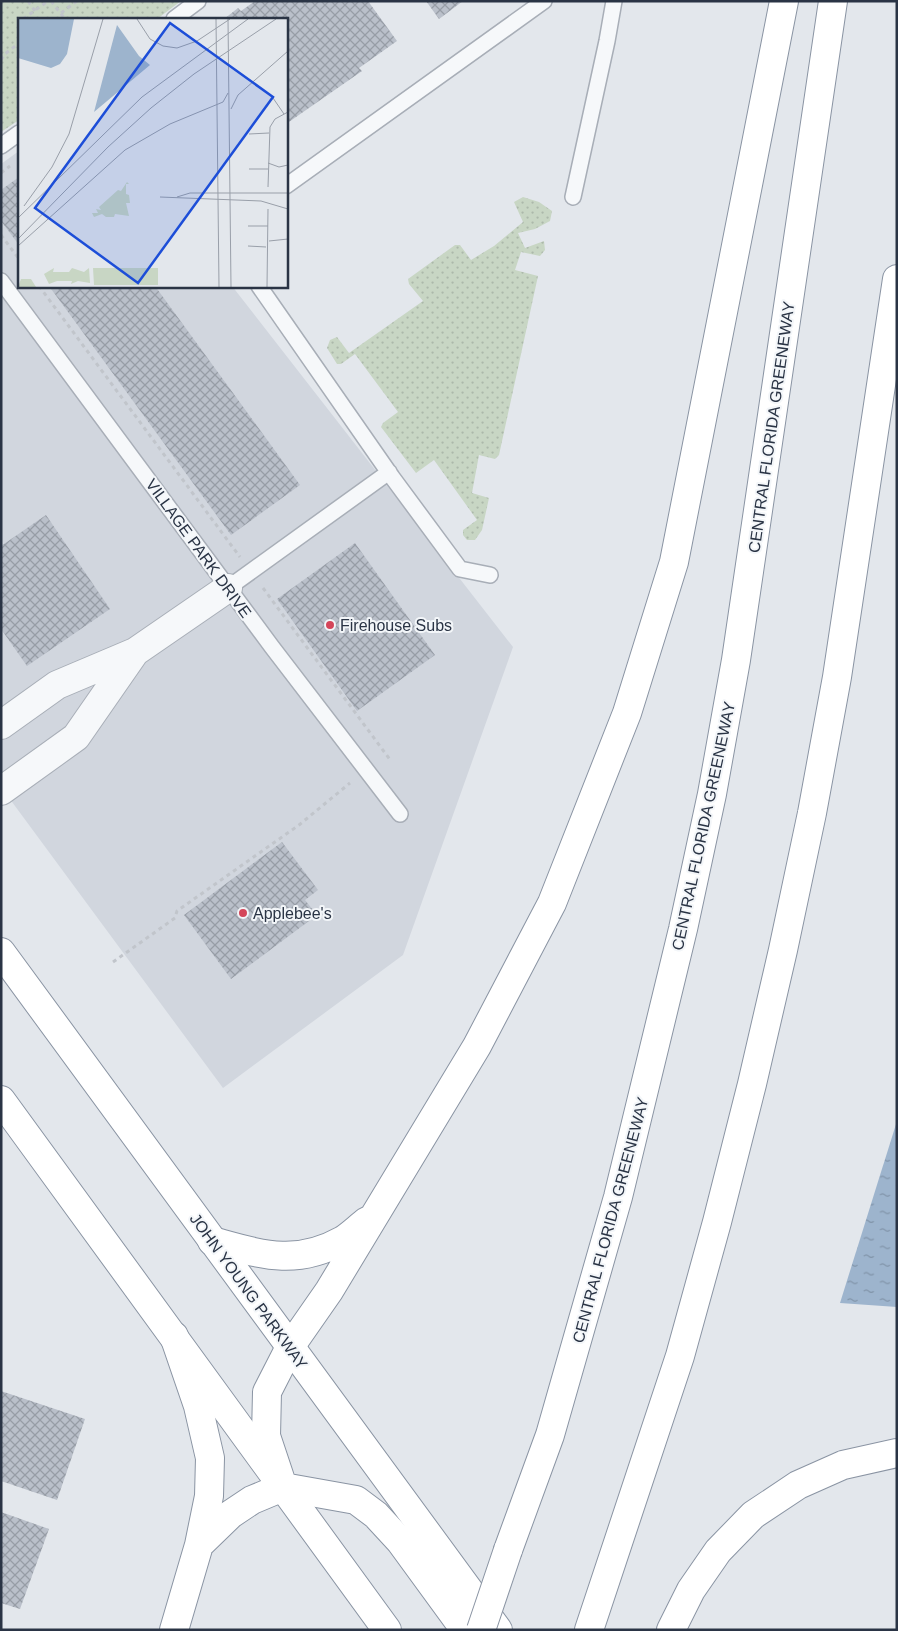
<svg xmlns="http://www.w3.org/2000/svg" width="898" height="1631" font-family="Helvetica,sans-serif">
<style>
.built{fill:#d1d6de}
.green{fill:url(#green-dots)}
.water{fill:url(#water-ripples)}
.building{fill:url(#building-cross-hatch)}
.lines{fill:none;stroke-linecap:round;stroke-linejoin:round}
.service-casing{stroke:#a8aeb7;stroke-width:18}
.minor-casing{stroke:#a8aeb7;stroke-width:30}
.trunk-casing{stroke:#8a94a3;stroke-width:30}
.motorway-casing{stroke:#8a94a3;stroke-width:30}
.path{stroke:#c1c5cb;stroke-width:3;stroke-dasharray:4 4;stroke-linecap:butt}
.service{stroke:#f6f8fa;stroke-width:15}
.minor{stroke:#f6f8fa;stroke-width:28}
.trunk{stroke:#fff;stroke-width:28}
.motorway{stroke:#fff;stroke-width:28}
.motorway-bridge-casing{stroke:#8a94a3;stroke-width:30;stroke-linecap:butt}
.motorway-bridge{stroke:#fff;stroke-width:28}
.poi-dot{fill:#d44559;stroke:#f3f6f9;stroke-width:2}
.labels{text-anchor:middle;stroke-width:4;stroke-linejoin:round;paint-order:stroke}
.street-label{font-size:16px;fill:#2a3445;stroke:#f3f6f9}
.poi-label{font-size:16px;fill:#2a3445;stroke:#f3f6f9;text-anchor:start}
.inset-road{fill:none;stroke:#999fa9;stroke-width:1}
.view{fill:#1d4ed8;fill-opacity:0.15;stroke:#1d4ed8;stroke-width:2.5}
.inset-edge{fill:none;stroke:#2a3445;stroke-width:2.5}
</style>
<defs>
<pattern id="green-dots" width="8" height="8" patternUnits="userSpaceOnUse" patternTransform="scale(1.25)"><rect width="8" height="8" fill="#c8d6c4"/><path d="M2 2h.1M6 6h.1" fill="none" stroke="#acb8aa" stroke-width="1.8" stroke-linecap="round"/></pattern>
<pattern id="water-ripples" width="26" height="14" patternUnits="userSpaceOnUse" patternTransform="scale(1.25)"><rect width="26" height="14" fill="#9db4cd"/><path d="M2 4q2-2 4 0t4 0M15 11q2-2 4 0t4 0" fill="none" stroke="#8093a8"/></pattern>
<pattern id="building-cross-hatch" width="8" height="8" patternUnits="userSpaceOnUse" patternTransform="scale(1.25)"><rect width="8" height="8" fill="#bac0ca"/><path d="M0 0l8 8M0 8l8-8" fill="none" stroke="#979da6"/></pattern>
</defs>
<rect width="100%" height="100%" fill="#e3e7ec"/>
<path class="built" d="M19,151V286H232L513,647L403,955L223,1088L1,787V164Z"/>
<path class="green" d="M1,1H181L157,19H19V120L1,132Z
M523,197L539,202L552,211L550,221L535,229L518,233L525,248L544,241L545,250L540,256L521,252L515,270L538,276L499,455L495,459L479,455L472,493L489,498L482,530L475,540H467L463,535V530L477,520L434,460L416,473L381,427L383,423L398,412L355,354L341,364H337L327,348L330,340L337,337L349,353L423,301L409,284L408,279L455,245H460L471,260L494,246L523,222L514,202Z"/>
<path class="water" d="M897,1121V1307L840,1303Z"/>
<path class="building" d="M255,1H368L397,41L359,68L362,71L286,124V19H224L238,8L241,11Z
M426,1H463L439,19Z
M19,177V245L1,221V190Z
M49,286H155L300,485L231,535Z
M46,515L110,609L27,666L1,629V546Z
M355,543L435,655L357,711L277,599Z
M282,842L318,890L305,900L317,915L231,979L184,915Z
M1,1391L85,1419L57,1500L1,1481Z
M1,1512L49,1529L20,1609L1,1603Z"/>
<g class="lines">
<g class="service-casing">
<path id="service" d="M174,19L198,1
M1,146L19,133
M286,186L544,1
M573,197L607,41L614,1
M1,281L272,647L400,814
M259,286L392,477L460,569L490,575
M228,588L389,472"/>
</g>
<g class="minor-casing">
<path id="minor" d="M1,725L57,685L135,652L228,588
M1,791L76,737L135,652"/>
</g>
<g class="trunk-casing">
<path id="trunk" d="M1,952L498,1630
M1,1100L387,1630"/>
</g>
<g class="motorway-casing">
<path id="motorway" d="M212,1241C260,1254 295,1267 343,1240C351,1235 359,1227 367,1221
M174,1336L198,1406L210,1458L209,1496L199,1545L174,1630
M283,1487L266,1436L267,1392L290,1347L329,1291L477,1046L552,903L627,713L674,562L784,1
M199,1545L231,1514L252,1500L283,1487L356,1500L376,1515L400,1541L465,1630
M508,1550L550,1435L618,1197L683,929L712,794L736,660L833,1
M589,1630L680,1356L717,1222L752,1084L783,950L812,813L837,677L897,279
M671,1630L691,1590L718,1551L753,1515L798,1485L843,1465L897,1453"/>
</g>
<path class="path" d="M28,1L35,11
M51,1L65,19
M61,13L77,1
M23,19L48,1
M19,22V23
M1,60L5,54L19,43
M1,173L10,166
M1,235L19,259
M39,286L240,557
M263,588L391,761
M113,962L175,918L177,911L299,825L350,783"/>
<use href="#service" class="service"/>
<use href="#minor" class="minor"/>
<use href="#trunk" class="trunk"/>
<use href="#motorway" class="motorway"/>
<g class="motorway-bridge-casing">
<path id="motorway-bridge" d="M481,1630L508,1550"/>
</g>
<use href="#motorway-bridge" class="motorway-bridge"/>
</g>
<g class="poi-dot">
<circle cx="330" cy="625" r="5"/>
<circle cx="243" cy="913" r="5"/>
</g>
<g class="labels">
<g class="street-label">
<text transform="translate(771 427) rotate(-82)" y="6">CENTRAL FLORIDA GREENEWAY</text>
<text transform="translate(199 548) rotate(54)" y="6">VILLAGE PARK DRIVE</text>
<text transform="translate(703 826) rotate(-78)" y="6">CENTRAL FLORIDA GREENEWAY</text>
<text transform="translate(610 1220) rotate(-75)" y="6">CENTRAL FLORIDA GREENEWAY</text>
<text transform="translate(249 1291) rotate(54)" y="6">JOHN YOUNG PARKWAY</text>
</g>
<g class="poi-label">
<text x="340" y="631">Firehouse Subs</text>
<text x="253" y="919">Applebee's</text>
</g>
</g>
<g transform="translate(18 18)">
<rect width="270" height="270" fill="#e3e7ec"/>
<path d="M109,164L111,166H108V176L111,177L112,185H108L111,198L97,196L96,199H88L84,196L76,199L74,195H80L78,191L83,192L81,189L100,172L103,173ZM36,250L35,254H51L54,250L66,254L71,250L72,265L60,263L53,266L54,263H39L31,266L26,256ZM75,250H140V267H76ZM3,261H13L18,269H0Z" fill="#c8d6c4"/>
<path d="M0,1H56L49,36L42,46L33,50L0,40ZM99,7L121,38L132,47L76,94Z" fill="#9db4cd"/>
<path class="inset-road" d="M119,1L132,21L145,28L159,30L179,23L212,1M198,1L201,269M210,1L213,269M255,80L266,96M213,91L220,77L270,33M231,116L251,115M250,145L261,149L270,147M231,151H250M250,169L252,109L257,101L270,94M142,179L243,183L270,191M159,179L172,175H270M6,188L34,149L51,116L85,1M0,200L124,79L230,1M230,208H250M0,221L90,129L133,90L176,56L258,1M251,223L270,221M0,228L107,132L152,106L205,84L210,75M230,228L248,229M249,269L250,191"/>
<path class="view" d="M152,5L255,79L120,265L17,190Z"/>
<rect width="270" height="270" class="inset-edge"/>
</g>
<rect width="898" height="1631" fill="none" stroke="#2a3445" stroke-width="5"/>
</svg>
